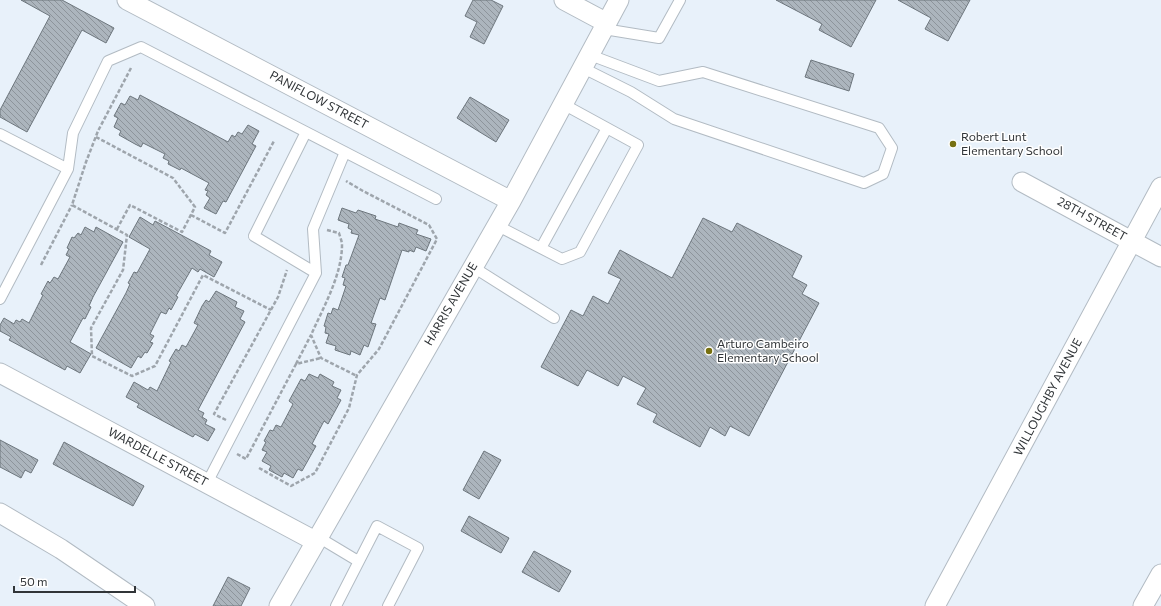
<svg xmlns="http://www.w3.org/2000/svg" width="1161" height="606" font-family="Commissioner,sans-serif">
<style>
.building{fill:url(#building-back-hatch);stroke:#6d767d}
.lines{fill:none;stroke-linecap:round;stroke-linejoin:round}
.service-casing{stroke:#b2bbc3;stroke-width:12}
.minor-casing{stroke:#b2bbc3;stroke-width:21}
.path{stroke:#9ea5ac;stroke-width:2.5;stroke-dasharray:4 2;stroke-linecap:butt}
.service{stroke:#fff;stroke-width:10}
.minor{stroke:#fff;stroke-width:19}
.poi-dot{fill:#777010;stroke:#fff;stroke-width:1.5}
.labels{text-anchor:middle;stroke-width:3;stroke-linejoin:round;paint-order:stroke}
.street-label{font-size:12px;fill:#313538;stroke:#fff}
.poi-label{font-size:12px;fill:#313538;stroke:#fff;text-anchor:start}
</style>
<defs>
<pattern id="building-back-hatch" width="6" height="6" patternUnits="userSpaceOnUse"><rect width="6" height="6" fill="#acb5bd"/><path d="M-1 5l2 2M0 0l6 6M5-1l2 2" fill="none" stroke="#8d949b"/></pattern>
</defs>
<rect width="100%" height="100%" fill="#e8f1fa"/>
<path class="building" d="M21,0H62L114,28L106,43L82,30L27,132L0,117V110L50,16Z
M473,0H491L503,6L484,44L470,37L477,22L465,16Z
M776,0H876L851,47L819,30L822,24Z
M898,0H970L948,41L925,29L931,18Z
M811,60L854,74L849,91L805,77Z
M140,95L228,142L232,135L235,137L238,132L242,134L248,125L259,131L252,144L256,146L226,202L223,201L216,214L204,208L210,198L206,195L208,191L205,190L209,183L181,168L180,170L168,164L169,161L163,158L165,154L143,143L141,147L135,144L119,135L121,131L114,127L118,118L114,116L121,103L125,105L130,96L138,100Z
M470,97L509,120L496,142L457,118Z
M342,208L356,213L358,210L376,216L375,219L398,227L399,223L418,230L416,234L431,239L426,251L416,247L414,252L409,250V252L402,250L385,300L380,298L371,323L376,324L368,347L364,345L360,355L351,351L350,355L335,350L336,346L326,343L329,334L325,333L326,327L324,326L328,313L331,314L333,308L338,310L346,286L343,285L345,278L342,277L346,265H348L359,235L351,233L352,230L348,228L349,224L338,220Z
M140,217L153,225L155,221L172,230L211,251L209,255L222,262L214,277L200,269L198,272L192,268L176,296L178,297L171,310L169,308L166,314L161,312L150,334L154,336L150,342L153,343L147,353L145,352L141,358L138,356L131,368L96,348L126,293L130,284L128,283L134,272L137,273L150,249L129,237Z
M703,218L732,232L737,223L802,256L792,277L807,285L802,294L819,303L749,436L730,426L725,436L710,427L700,447L653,422L657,414L637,404L646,388L623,376L618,386L587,370L578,386L541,367L571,310L583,316L593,296L608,304L621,279L608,273L620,250L672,278Z
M85,227L94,232L96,227L123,242L93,297L89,306L91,307L85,319L83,318L70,342L91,354L80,373L67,366L65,370L9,340L11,337L0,331V325L4,318L14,324L16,320L20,322L22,319L29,323L43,295L41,294L48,281L50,283L54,277L58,279L70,257L66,255L69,249L67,248L72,237L74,238L78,233L81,235Z
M216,291L237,302L235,307L244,311L240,319L245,322L198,410L204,413L202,417L207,420L205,424L215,429L208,441L195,434L193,437L176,428L137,407L139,404L126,397L134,382L148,390L150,387L157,391L171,362L169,361L176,349L179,351L182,345L186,347L198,325L194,323L202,306L206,300L209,302Z
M309,374L318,378L320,374L334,382L332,386L341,390L337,398L341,400L328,424L324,421L312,444L316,446L302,471L298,469L293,478L284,473L282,477L269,470L271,466L262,461L267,452L262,450L266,442L264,441L270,430L273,431L276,425L281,427L293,404L289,401L301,379L305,381Z
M0,440L38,460L31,473L25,470L21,478L0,467Z
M64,442L144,486L133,506L53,464Z
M484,451L501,460L479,499L463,490Z
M469,516L509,538L501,553L461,531Z
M534,551L571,571L559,592L522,572Z
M228,577L250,588L241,606H213Z"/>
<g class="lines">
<g class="service-casing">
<path id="service" d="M604,29L659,38L680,0
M583,68L631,92L674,119L864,183L883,174L892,148L879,128L703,72L659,81L590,55
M306,132L254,236L316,273
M0,134L68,169
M496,225L562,259L580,252L638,145L563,104
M541,248L607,128
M473,267L554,318
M0,299L68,169L73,133L108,61L141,47L436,199
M207,483L316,273L313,229L345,152
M318,537L358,561
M336,606L377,526L418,548L388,606"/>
</g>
<g class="minor-casing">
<path id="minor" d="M127,0L511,201
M564,0L607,23
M1022,182L1161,257
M0,373L315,541
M0,513L61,549L145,606
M279,606L511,201L619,0
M935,606L1161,187
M1143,606L1161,574"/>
</g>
<path class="path" d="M131,68L98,131L86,162L72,205L127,235L123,270L91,328L92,356L132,376L155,366L203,275L271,310
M96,137L173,178L195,207L182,232L130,205L117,229
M191,215L225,233L274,141
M327,230L339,233C340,237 342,241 342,245C342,275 323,308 311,335L321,358L357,376
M41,265L72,205
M296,364L311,335
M226,420L214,414L278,297L287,270
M237,454L246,459L296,364L321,358
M259,468L291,486L315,473L349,408L357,375L379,349L437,239L429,225L363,191L346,181"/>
<use href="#service" class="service"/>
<use href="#minor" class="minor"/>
</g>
<g class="poi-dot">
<circle cx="953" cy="144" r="4"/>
<circle cx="709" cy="351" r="4"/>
</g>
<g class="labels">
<g class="street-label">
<text transform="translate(319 100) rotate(28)" y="4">PANIFLOW STREET</text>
<text transform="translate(1092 219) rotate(29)" y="4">28TH STREET</text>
<text transform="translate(451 304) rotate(-60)" y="4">HARRIS AVENUE</text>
<text transform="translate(1048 397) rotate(-62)" y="4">WILLOUGHBY AVENUE</text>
<text transform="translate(158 457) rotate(28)" y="4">WARDELLE STREET</text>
</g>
<g class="poi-label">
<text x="961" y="141">Robert Lunt<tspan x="961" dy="14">Elementary School</tspan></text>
<text x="717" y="348">Arturo Cambeiro<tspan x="717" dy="14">Elementary School</tspan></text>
</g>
</g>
<path d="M14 586v6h121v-6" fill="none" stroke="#313538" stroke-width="2"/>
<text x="20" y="586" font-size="12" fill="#313538" stroke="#ffffff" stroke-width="3" paint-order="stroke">50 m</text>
</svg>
